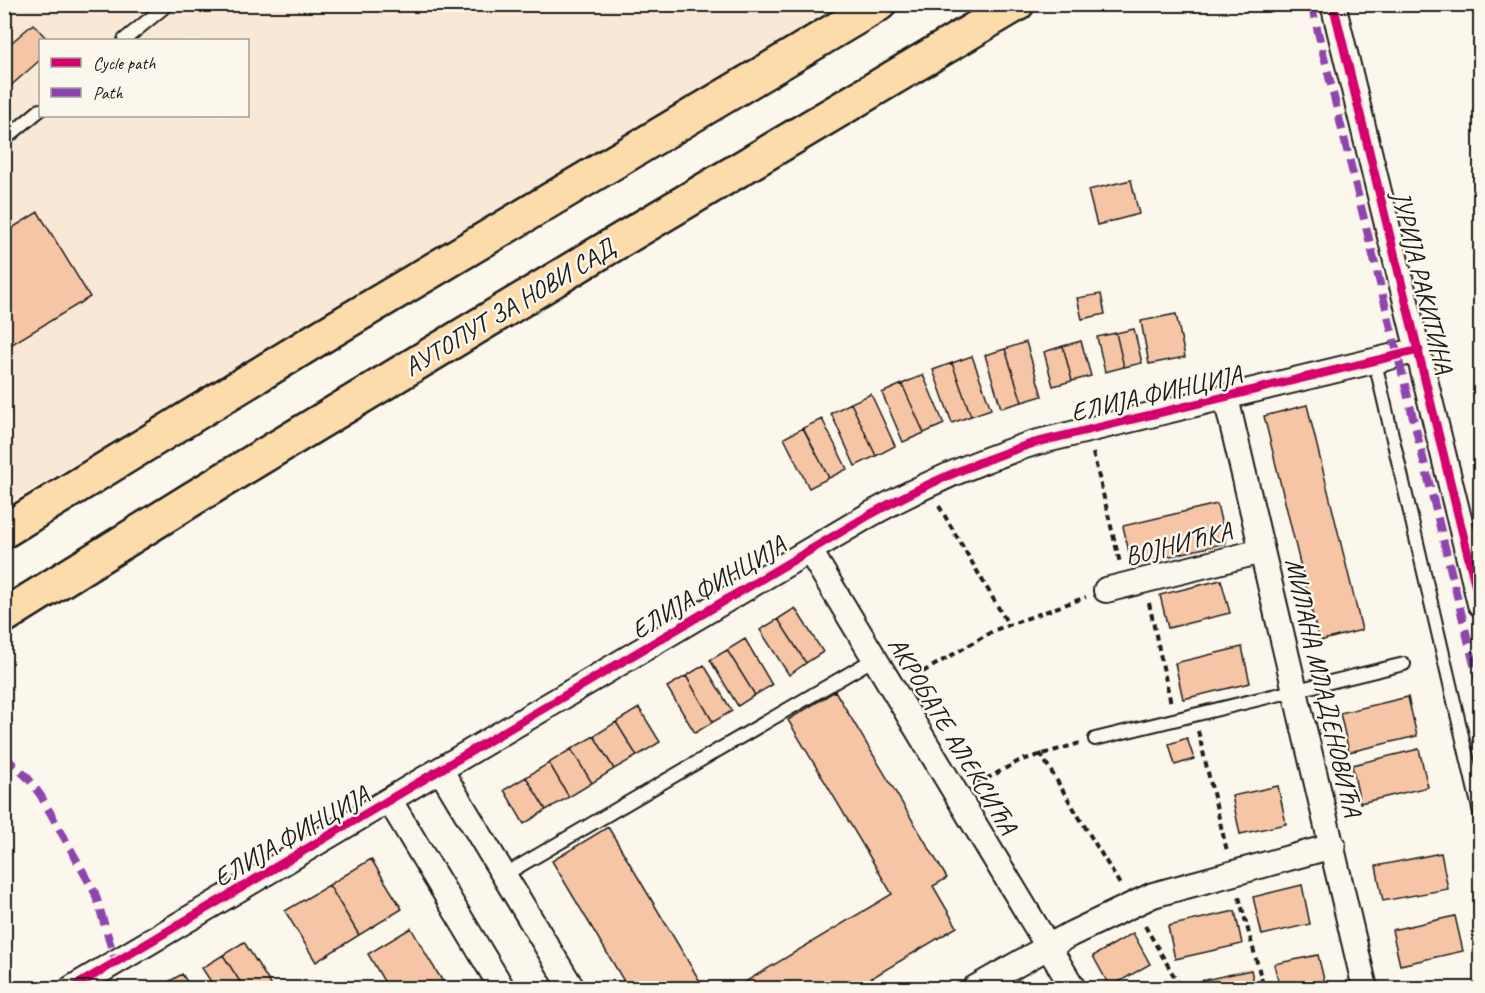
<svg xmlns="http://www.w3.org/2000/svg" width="1485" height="993" font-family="Caveat,sans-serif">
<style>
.built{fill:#fae8d7;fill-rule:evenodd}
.building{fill:#f6c5a6;stroke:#1c1c1c;stroke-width:1.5}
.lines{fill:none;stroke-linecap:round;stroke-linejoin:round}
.lane-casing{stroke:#1c1c1c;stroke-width:16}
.street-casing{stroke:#1c1c1c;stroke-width:28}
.primary-casing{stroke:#1c1c1c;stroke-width:38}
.path{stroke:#1c1c1c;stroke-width:4;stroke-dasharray:6 4.5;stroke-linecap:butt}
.lane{stroke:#fbf7ec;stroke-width:12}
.street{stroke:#fbf7ec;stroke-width:24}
.primary{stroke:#fddcac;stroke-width:33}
.quiet{stroke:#8e44ad;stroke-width:8;stroke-dasharray:15 8;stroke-linecap:butt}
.cycleway-casing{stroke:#fbf7ec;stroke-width:13}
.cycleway{stroke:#d6006c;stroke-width:9}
.labels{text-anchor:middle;stroke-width:5;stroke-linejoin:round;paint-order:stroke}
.street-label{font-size:26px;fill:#1c1c1c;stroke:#fbf7ec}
</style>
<rect width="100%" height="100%" fill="#fbf7ec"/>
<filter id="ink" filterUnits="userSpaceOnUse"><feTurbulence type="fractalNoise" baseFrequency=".0167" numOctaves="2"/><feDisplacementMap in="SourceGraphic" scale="12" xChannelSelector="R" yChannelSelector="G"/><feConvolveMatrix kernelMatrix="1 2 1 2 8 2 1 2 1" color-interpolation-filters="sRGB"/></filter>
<g filter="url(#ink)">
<path class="built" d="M5,5H839L5,506ZM40,40H248V116H40Z"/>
<path class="building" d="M33,24L48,40H40V60L7,89L4,86V49Z
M1131,180L1139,214L1097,225L1088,190Z
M38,212L90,297L4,349V233Z
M1101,294L1105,314L1082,319L1077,298Z
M1176,314L1185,357L1149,364L1141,321Z
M1134,329L1142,363L1124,367L1116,333Z
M1116,333L1124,367L1105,372L1097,337Z
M1081,341L1091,376L1072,381L1063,346Z
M1026,342L1042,396L1022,402L1005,349Z
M1063,346L1072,381L1053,386L1044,352Z
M1005,349L1022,402L1001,408L985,355Z
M972,356L991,409L971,416L952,363Z
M952,363L971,416L952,423L933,370Z
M923,375L944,424L924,433L902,384Z
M902,384L924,433L903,442L882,393Z
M871,394L895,446L876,456L851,403Z
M851,403L876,456L855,466L831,413Z
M1307,405L1362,630L1319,641L1264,416Z
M822,419L847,469L829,478L803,428Z
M803,428L829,478L809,488L784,438Z
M1217,504L1226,543L1132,565L1123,526Z
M1221,580L1230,613L1168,628L1160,595Z
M795,608L823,652L806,663L778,619Z
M778,619L806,663L789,675L760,630Z
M745,639L772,685L755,695L727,650Z
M1242,647L1250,683L1183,699L1175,663Z
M727,650L755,695L738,706L710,660Z
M704,665L732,711L713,722L686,676Z
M686,676L713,722L695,733L667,687Z
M835,691L947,878L933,886L957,927L855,988H735L892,894L788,720Z
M1408,697L1417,736L1349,752L1340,713Z
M639,708L660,742L637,756L616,722Z
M616,722L637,756L614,769L594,736Z
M594,736L614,769L592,783L571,749Z
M1187,738L1194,759L1175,765L1169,744Z
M571,749L592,783L569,797L549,763Z
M1419,749L1428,787L1360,803L1352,765Z
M549,763L569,797L546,810L526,777Z
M526,777L546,810L524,824L504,790Z
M1278,786L1286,824L1240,834L1232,796Z
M608,827L704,988H628L552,861Z
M1441,853L1448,889L1383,901L1376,866Z
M371,859L402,909L359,935L329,885Z
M329,885L359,935L316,962L285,911Z
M1302,885L1310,924L1262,935L1253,897Z
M1235,911L1242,944L1175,959L1168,926Z
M1455,916L1463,951L1400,965L1392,930Z
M411,928L430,961L447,988H388L368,954Z
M1133,933L1150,964L1110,987L1093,956Z
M244,942L273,988H244L223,955Z
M223,955L244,988H215L202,968Z
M1318,955L1326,988H1280L1274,964Z
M1251,970L1255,988H1201L1200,981Z
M182,974L191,988H158Z"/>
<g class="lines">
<g class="lane-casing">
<path id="lane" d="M124,40L168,4
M4,140L40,110
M1375,362L1480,813
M1095,739L1404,664
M504,875L874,659"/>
</g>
<g class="street-casing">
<path id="street" d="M1333,4L1480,604
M1226,398L1365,988
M810,551L1073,988
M1106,590L1262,551
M441,771L572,988
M390,801L502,988
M72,988L871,514C925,484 975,462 1034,443L1419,350
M975,988L1071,934L1153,895L1333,846"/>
</g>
<g class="primary-casing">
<path id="primary" d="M4,531L319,338L879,4
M4,616L192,499L579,265L1017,4"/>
</g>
<path class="path" d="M1093,453L1120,563
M939,506L1008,624
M1149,603L1171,704
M914,677L995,630L1086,597
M1198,731L1227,851
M1040,753L1121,886
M977,784L1019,761L1080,743
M1239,897L1264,988
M1145,926L1181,988"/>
<use href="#lane" class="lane"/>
<use href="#street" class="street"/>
<use href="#primary" class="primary"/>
<path class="quiet" d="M1311,4L1480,689
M4,756L28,778L41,796L95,893L116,963"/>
<g class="cycleway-casing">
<path id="cycleway" d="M1333,4L1480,604
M72,988L871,514C925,484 975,462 1034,443L1419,350"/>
</g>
<use href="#cycleway" class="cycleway"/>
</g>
</g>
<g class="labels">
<g class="street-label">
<text transform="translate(1423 282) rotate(76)" y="9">ЈУРИЈА РАКИТИНА</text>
<text transform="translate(509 307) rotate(-31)" y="9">АУТОПУТ ЗА НОВИ САД</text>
<text transform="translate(1156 393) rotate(-13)" y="9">ЕЛИЈА ФИНЦИЈА</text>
<text transform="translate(1178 543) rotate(-14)" y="9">ВОЈНИЋКА</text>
<text transform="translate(708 587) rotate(-31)" y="9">ЕЛИЈА ФИНЦИЈА</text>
<text transform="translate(1324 687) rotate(77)" y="9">МИЛАНА МЛАДЕНОВИЋА</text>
<text transform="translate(953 735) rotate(59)" y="9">АКРОБАТЕ АЛЕКСИЋА</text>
<text transform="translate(291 836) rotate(-30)" y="9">ЕЛИЈА ФИНЦИЈА</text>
</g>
</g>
<rect width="1485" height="993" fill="none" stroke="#fbf7ec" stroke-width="24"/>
<rect x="12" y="12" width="1461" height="969" fill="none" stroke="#1c1c1c" stroke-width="2" filter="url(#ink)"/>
<rect x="39" y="39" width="210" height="78" fill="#fbf7ec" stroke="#a29f99" stroke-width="1.5"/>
<rect x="51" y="58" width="30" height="9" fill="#d6006c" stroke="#a29f99" stroke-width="1.5"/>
<text x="93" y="69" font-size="18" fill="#1c1c1c">Cycle path</text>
<rect x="51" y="88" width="30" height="9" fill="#8e44ad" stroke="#a29f99" stroke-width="1.5"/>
<text x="93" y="99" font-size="18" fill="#1c1c1c">Path</text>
</svg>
